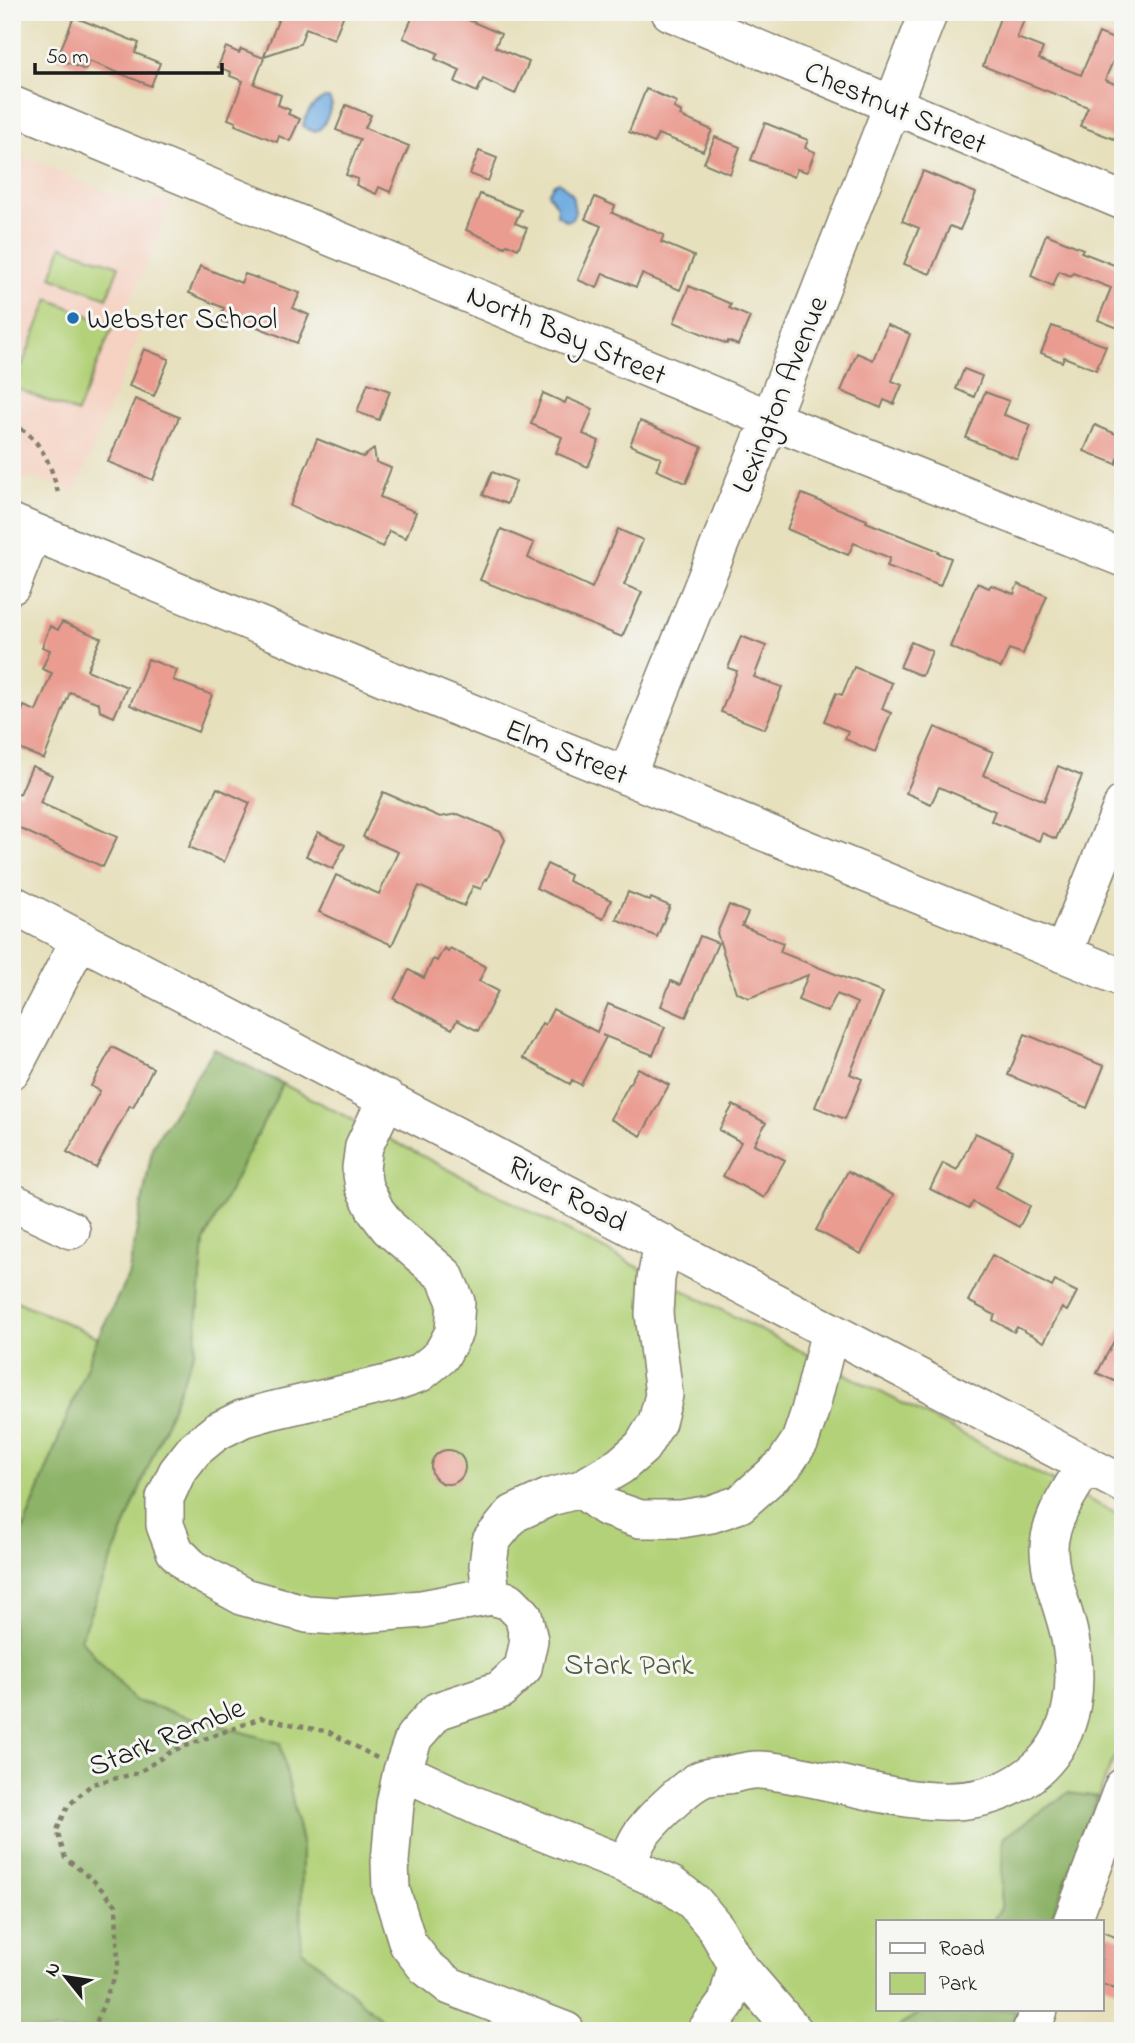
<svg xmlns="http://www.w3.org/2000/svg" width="1135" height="2043" font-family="'Indie Flower',sans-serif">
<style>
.built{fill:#f5d2c2}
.green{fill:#b2d178;stroke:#67764a;stroke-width:2}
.forest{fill:#8db368;stroke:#546842;stroke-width:2}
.water{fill:#6face1;stroke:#46647e;stroke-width:2}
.building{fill:#ea9c91}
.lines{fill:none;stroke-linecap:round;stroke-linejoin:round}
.minor-casing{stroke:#827e6c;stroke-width:40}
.path{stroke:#827e6c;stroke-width:4.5;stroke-dasharray:5 5;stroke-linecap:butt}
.minor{stroke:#fff;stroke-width:37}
.poi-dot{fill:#1f6fb2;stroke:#f6f6f2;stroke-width:2.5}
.labels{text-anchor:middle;stroke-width:6;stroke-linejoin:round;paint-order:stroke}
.street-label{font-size:30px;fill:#1c1c1c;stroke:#f6f6f2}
.poi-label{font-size:30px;fill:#1c1c1c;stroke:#f6f6f2;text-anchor:start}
.park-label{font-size:30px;fill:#505b3c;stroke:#f6f6f2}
</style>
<rect width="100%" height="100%" fill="#f6f6f2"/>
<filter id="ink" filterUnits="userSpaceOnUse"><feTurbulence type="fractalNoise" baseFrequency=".0143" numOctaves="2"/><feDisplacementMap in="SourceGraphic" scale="14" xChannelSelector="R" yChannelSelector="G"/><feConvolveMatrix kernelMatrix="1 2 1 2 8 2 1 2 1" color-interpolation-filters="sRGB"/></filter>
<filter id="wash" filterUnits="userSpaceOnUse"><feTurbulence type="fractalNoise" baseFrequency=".00686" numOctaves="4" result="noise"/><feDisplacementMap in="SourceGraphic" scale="28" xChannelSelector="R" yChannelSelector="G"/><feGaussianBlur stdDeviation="1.57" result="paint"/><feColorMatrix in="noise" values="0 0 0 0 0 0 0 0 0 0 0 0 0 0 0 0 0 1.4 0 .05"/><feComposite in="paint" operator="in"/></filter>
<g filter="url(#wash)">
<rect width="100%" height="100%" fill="#e7e0bd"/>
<path class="built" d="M12,152L138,205L161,199L172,203L125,314L144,323L75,492L48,481L24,478L12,473Z"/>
<path class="green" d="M62,246L119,266L107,298L51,277Z
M49,299L113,326L77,413L13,387Z
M283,1084L1123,1517V1735L1098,1797L1068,1793L1003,1838L1001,1908L992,1922H878V2010H924L900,2026L898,2031H395L301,1949L302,1843L280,1743L135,1701L80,1639L195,1349L204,1241Z
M12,1299L98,1337L12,1559Z"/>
<path class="forest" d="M214,1049L283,1084L204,1241L195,1349L80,1639L135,1701L280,1743L302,1843L301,1949L395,2031H12V1559L98,1337L128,1276L153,1145Z
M1068,1793L1098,1797L1050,1922H992L1001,1908L1003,1838Z
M924,2010H1017L1009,2031H898L900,2026Z"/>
<path class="water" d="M325,98H329L332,105C326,119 322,141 303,126C305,113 314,103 325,98Z
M559,182L572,194L575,212L572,219L567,221L557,215V207L548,193L554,184Z"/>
<g id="blocks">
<path class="building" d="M269,12H345L334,39L306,28L300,44L264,56L279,18Z
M415,12H450L501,34L495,47L529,62L515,94L483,79L477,92L455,82L460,70L435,59L438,53L403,38Z
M1002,12H1027L1017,38L1043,48L1039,59L1081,75L1099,33L1121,42L1105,80L1123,87V117L1114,139L1080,126L1088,107L983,66Z
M74,17L139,43L135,53L160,63L151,86L89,61L85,70L57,58Z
M226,47L239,53L241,49L264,58L254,84L281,95L278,105L290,110L288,114L300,119L290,141L279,136L277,142L235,125L236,122L228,119L243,81L230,76L231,72L218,67Z
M646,89L677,102L674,108L682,112L680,116L712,130L703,151L658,134L654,143L629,132Z
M346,105L371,115L365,128L409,146L390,192L379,187L376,194L356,185L358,179L346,175L360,139L336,130Z
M765,123L808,140L805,148L815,152L807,172L797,169L794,177L751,160Z
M715,137L740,147L730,174L704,163Z
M479,151L497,158L488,181L470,174Z
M923,171L976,193L960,230L950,226L930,274L904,264L919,228L902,221Z
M480,194L521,210L515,223L527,228L518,249L507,244L505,247L466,230Z
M595,197L615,206L612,213L664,235L661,242L694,256L680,290L642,274L636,287L603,273L597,288L578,280L601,226L585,219Z
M1046,234L1083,249L1081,252L1119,267L1123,260V330L1098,320L1111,288L1073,273L1071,276L1059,271L1053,286L1031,276Z
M200,266L241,283L245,274L300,293L293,308L309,315L297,343L245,322L242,329L219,320L224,308L189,293Z
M689,286L731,304L729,308L750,317L738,345L728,341L727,344L674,322Z
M887,325L910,334L892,381L902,385L894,404L884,400L881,408L841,391L857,353L873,360Z
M1052,326L1106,346L1096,370L1064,357L1062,362L1041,353Z
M144,349L169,359L154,396L129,386Z
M964,369L982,376L974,397L956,389Z
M368,383L390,391L379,420L357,412Z
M985,392L1009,401L1004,415L1031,425L1017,459L966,438Z
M543,393L565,403L567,398L593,409L583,434L599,441L588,467L556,453L562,437L531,424Z
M135,399L179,417L153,480L108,462Z
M640,421L702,447L686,483L656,470L661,458L630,445Z
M1095,425L1123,437V447L1116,464L1084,451Z
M317,439L363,457L374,449L376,462L391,468L380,497L416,512L406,538L389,531L383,547L290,506Z
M492,472L516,481L507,504L483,495Z
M802,494L867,520L866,522L939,551L938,553L951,558L940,586L887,566L890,558L854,543L848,555L787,529Z
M501,529L534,543L528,558L592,588L618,529L643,540L624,585L642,592L622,637L480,580Z
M977,583L989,588L991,585L1014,594L1018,584L1047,596L1023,654L1009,649L1001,668L950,647Z
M62,622L101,638L87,670L127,687L114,717L100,711L99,703L70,692L44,759L12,746V734L24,706L36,711L52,673L42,669L50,650L42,647L50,626L58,630Z
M741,636L766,646L754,677L782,687L765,729L721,712L737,671L728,668Z
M911,642L932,651L922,676L900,667Z
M148,659L177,670L173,680L212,695L198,732L130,705Z
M854,667L892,683L882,709L891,713L875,752L845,739L848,731L824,721L836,693L842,695Z
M935,727L993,752L983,775L1044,801L1058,766L1082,776L1056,839L1042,833L1039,841L991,821L995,811L939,787L931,804L906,793Z
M32,766L52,775L40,803L117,837L103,867L12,825V791L20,794Z
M217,788L250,803L224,862L189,847Z
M383,792L440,817L458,814L501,832L505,840L487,880L485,879L481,889L473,886L464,906L419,886L392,945L319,912L336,875L379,894L398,852L363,837Z
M318,832L345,845L333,869L306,856Z
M547,864L570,875L568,881L611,900L603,919L536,888Z
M628,892L650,901L651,898L670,906L657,937L616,919Z
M729,905L748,913L742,926L783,943L780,952L883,993L850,1074L862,1079L845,1119L815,1107L857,1003L837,994L827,1012L798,1000L808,975L749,998L736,992L717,933Z
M700,936L718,943L686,1017L661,1006L671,981L680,985Z
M444,948L448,951L450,948L486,967L479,981L498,991L478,1031L457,1020L452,1029L394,999L409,970L424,978L433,959L437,961Z
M608,1004L665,1027L653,1055L602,1035L606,1037L581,1085L572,1080L570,1084L523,1058L542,1023L545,1025L553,1009L597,1032Z
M1025,1034L1104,1066L1087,1108L1008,1075Z
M112,1047L153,1068L133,1107L130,1105L96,1168L67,1152L100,1091L91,1086Z
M638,1068L669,1085L641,1136L610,1119Z
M733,1105L766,1123L754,1144L785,1160L764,1198L723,1176L741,1142L719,1130Z
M975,1133L1013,1150L996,1187L1030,1206L1019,1227L973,1202L969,1209L930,1189L943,1163L957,1170Z
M848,1171L893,1195L861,1254L816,1230Z
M992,1255L1052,1287L1055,1281L1077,1292L1067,1311L1062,1308L1044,1342L1017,1327L1014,1332L993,1320L995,1315L968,1301Z
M1123,1324V1385L1097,1373Z
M431 1467a17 17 0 1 1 34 0a17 17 0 1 1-34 0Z
M1102,1932L1123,1940V1992L1102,1984Z"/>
</g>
</g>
<g filter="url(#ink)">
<use href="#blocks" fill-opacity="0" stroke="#827e6c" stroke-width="2"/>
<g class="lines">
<g class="minor-casing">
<path id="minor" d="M670,12L1123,201
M12,105L770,419L1123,558
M12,523L398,683L1123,978
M12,585L33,532
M627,775L770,419L929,12
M12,904L1123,1484
M1063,954L1123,804
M12,1070L80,939
M387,1098L364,1146L361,1168L364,1187L376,1211L389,1228L445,1276L456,1302L454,1332L441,1356L420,1373L391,1383L270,1411L242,1419L216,1432L194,1450L177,1472L165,1498V1525L175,1551L193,1569L244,1597L307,1614L337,1616L422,1609L491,1596L509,1601L523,1615L529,1640L523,1668L500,1690L437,1711L414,1737L402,1771L395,1804L390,1862L391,1890L408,1944L426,1967L450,1986L566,2031
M12,1202L71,1230
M581,1489L605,1507L640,1519H681L711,1514L740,1504L784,1465L800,1441L810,1411L830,1331
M491,1596L488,1565L491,1541L513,1514L550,1497L581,1489L620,1466L642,1447L657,1422L664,1395L654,1314L656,1279L663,1243
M402,1771L479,1807L626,1865L671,1885L694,1902L715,1927L737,1965L794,2031
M626,1865C631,1856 634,1845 640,1836C650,1821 686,1786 702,1779C710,1776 720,1776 728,1775C738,1773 750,1769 760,1770C849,1776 963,1839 1039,1767C1076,1732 1079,1680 1069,1633C1063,1606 1050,1579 1049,1551C1048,1521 1071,1489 1086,1465
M1072,1922L1123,1787
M706,2031L727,2002L737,1965
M1031,2031L1039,2010"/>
</g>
<path class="path" d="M12,424C40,436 52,466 58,493
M93,2031L118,1966L116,1905L94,1881L65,1858L57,1830L68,1806L92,1784L138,1773L172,1751L261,1718L329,1732L377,1758"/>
<use href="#minor" class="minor"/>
</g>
</g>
<circle class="poi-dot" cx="73" cy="318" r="7"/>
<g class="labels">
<g class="street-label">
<text transform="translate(896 107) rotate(23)" y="10">Chestnut Street</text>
<text transform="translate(567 334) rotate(23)" y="10">North Bay Street</text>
<text transform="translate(779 394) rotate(-68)" y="10">Lexington Avenue</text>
<text transform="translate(567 751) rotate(22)" y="10">Elm Street</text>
<text transform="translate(568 1193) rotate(28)" y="10">River Road</text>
<text transform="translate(166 1736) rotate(-22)" y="10">Stark Ramble</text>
</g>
<g class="poi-label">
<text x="87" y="328">Webster School</text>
</g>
<g class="park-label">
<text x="629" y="1674">Stark Park</text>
</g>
</g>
<rect width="1135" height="2043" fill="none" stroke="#f6f6f2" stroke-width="42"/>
<rect x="876" y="1920" width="228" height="91" fill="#f6f6f2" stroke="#9f9f9c" stroke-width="2"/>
<rect x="890" y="1943" width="35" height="10" fill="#ffffff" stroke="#9f9f9c" stroke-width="2"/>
<text x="939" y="1955" font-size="21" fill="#1c1c1c">Road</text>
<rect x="890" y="1973" width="35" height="21" fill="#b2d178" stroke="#9f9f9c" stroke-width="2"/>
<text x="939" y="1990" font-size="21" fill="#1c1c1c">Park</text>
<g transform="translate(66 1977) rotate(300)" stroke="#f6f6f2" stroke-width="5" paint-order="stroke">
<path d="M0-5L12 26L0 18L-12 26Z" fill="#1c1c1c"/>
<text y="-10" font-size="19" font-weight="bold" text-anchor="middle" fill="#1c1c1c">N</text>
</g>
<path d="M35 63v10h187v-10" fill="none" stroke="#1c1c1c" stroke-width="3.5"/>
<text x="46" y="63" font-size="21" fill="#1c1c1c" stroke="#f6f6f2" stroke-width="5" paint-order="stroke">50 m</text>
</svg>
